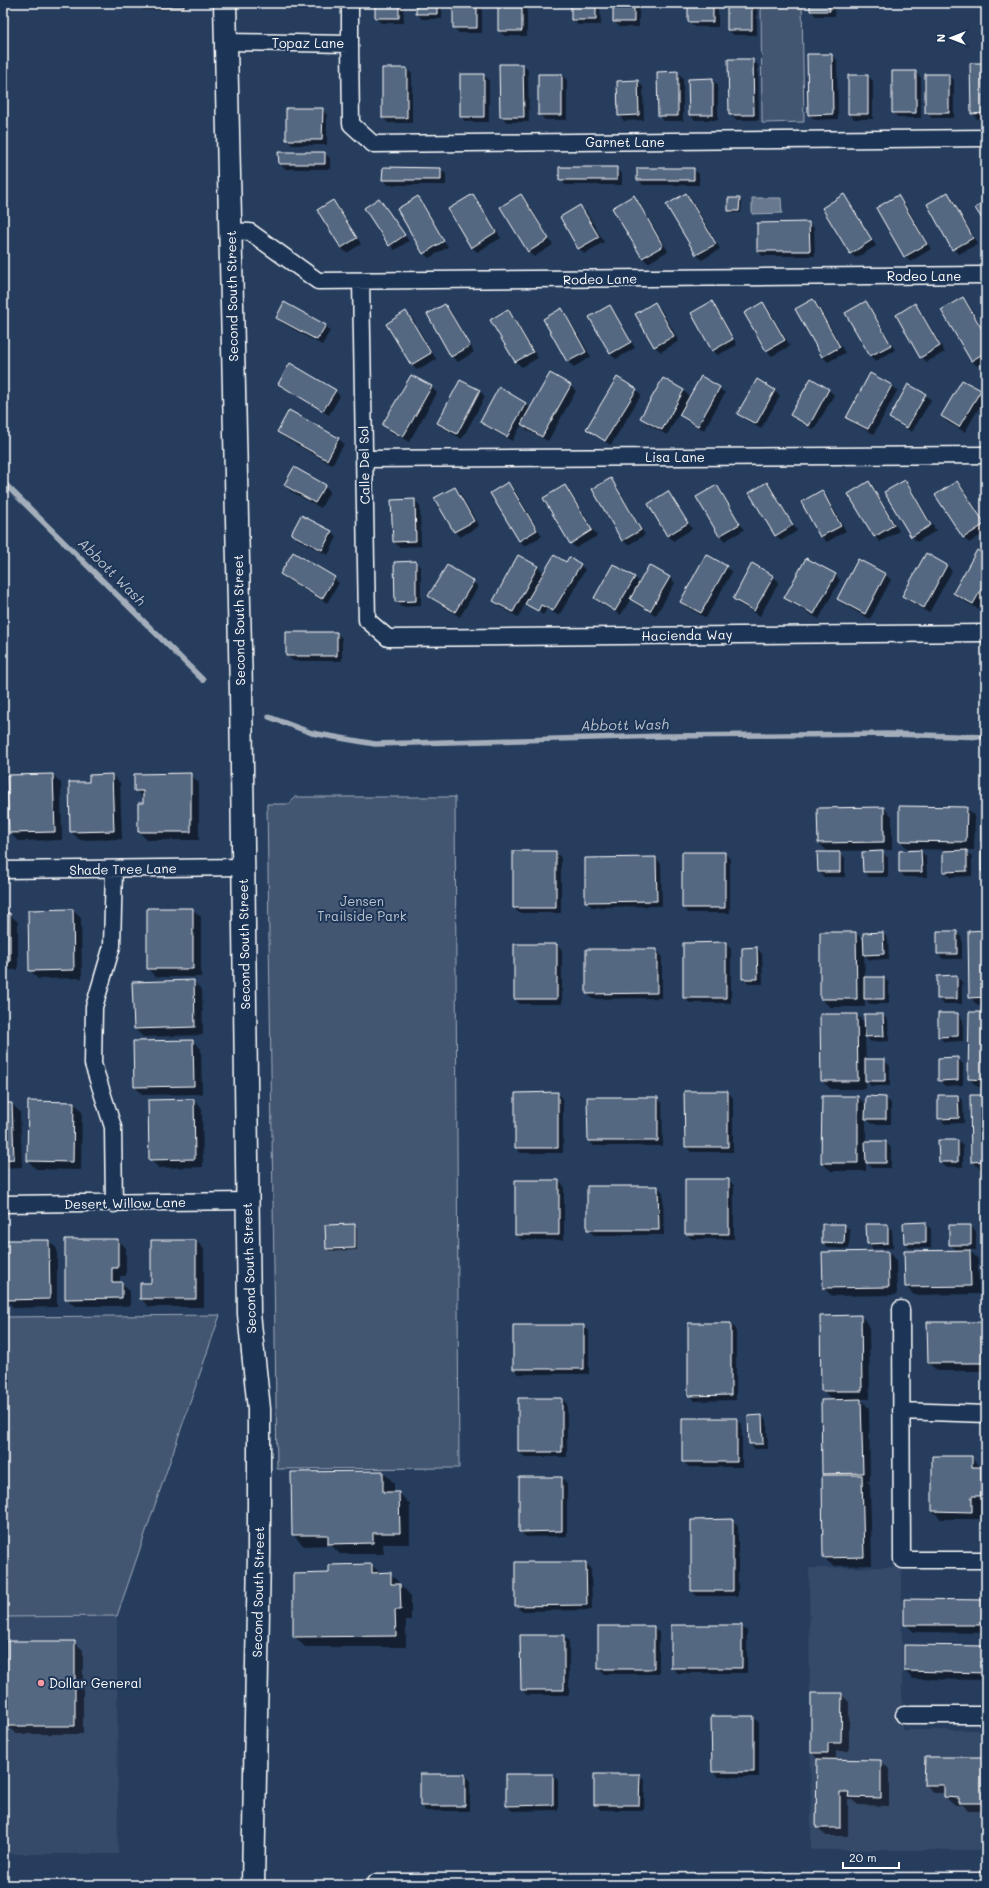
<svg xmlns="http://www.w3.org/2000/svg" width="989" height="1888" font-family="Mali,sans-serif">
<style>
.built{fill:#344a68}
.green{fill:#425672;stroke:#a0aab8}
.water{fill:#67788e;stroke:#a4aebb}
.shadow{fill:#0007}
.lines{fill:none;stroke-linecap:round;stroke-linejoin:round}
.stream{stroke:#a4aebb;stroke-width:5.5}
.building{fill:#556781;stroke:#fff}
.street-casing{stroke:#fff;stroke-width:19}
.secondary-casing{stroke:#fff;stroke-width:25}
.street{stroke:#1d3557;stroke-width:16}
.secondary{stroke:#1d3557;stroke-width:22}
.poi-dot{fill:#ff9aa2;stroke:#1d3557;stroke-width:1.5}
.labels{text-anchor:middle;stroke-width:4;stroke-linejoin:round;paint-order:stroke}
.street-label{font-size:13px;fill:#fff;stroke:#1d3557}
.park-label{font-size:13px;fill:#bdc4ce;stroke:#1d3557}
.poi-label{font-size:13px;fill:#fff;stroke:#1d3557;text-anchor:start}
.water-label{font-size:14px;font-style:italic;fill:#bbc2cc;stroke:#1d3557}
</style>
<rect width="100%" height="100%" fill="#263d5e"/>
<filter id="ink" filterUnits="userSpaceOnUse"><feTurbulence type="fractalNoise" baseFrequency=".025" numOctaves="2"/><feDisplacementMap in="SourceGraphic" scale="8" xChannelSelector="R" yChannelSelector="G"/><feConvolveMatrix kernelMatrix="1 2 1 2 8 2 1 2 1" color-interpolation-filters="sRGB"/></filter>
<g filter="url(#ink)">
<path class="built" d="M902,1567V1730H986V1850H811L809,1568Z
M117,1616L118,1854H3V1617Z"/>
<path class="green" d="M761,3H802L804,122L762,123Z
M294,797H455L459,1468L277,1469L267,804H290Z
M220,1315L117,1616L3,1617V1317Z"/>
<path class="water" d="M752,198H781L782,213L752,214Z"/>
<path class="shadow" d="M35,3H80V5L38,6Z
M88,3H133V6H91Z
M141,3H186V9L144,10L141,7Z
M269,3H328V5H271Z
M376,3H403L404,23H381L376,18Z
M417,3H442V19H422L417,14Z
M454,3H482V33H459L454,28Z
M499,3H527V36H505L499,31Z
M572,3H600L601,25H578L572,20Z
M614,3H639V27H620L614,22Z
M689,3H718V27H695L689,22Z
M728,3H757V35H734L728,30Z
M811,3H834L835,16H816L811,11Z
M831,55L837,60L838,119L815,120L809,115Z
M752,60L758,65L759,120H736L730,115Z
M986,64V118L977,119L972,113Z
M523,65L528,70L529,122H507L501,117Z
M407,69L412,74V123H388L383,117Z
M677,72L683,78V121H664L659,115Z
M893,72H916L921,78V118H899L893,113Z
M484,75L489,80V122H466L461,117Z
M540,75H562L567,80V120H545L540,115Z
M926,75H948L954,80V118H932L926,113Z
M868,76L873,81V119H854L849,113Z
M712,79L718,85V120H695L690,115L689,80Z
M638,81L643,87L644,120L624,121L619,115Z
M322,109L327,115V145H292L287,140Z
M324,153L330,158V169H285L280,164Z
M616,168L622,174V185H566L560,180Z
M440,169L446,174V185H389L383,180Z
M693,169L699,174V185H643L638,179Z
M948,193L953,199L978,244L959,254L953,249Z
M686,194L692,200L720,249L702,260L697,255L668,205Z
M473,195L478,201L501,238L477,252L472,247Z
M521,195L527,201L553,245L534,257L528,252Z
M633,196L639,202L668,251L648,263L643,258L614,208Z
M844,196L849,201L876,246L856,258L850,253Z
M898,196L904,202L931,249L910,262L905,256Z
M417,198L423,203L448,247L429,258L424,253Z
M379,199L409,241L395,250L390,245Z
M739,199L742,201L741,213H731L729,211Z
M333,201L338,206L361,244L347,253L341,248Z
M580,206L586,211L604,242L584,254L579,248Z
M809,223L814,228L815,256H763L758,251V224Z
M963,298L968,303L986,334V361L977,366L972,361L942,310Z
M813,300L818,305L845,353L828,362L823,357L796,309Z
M866,302L871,308L895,350L876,361L871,356L846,313Z
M712,303L717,308L737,345L718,355L712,350Z
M762,303L768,308L790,346L772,356L767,351Z
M655,304L661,309L679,341L661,352L655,347L637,314Z
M445,305L450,310L474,352L458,362L452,357L428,315Z
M915,305L920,310L945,352L927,362L921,357Z
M610,307L615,312L635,348L616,359L610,354Z
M562,309L567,315L591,357L574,367L568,362L545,319Z
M508,311L513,316L538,358L522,367L516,362L492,320Z
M406,313L412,318L436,359L417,370L412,365L387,324Z
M277,318L325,325L330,331L322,345L282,323Z
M871,375L892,386L897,391L874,434L853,423L848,417Z
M664,380L684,391L690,397L719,388L725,393L704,430L686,420L679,414L667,435L647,424L642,418Z
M811,380L829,390L834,395L814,430L797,420L791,415Z
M461,381L480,391L485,397L462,439L443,428L438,423Z
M279,384L335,391L340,396L329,415L285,389Z
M571,386L576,391L548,441L527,430L522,424L512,441L487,427L481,421L525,403L531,409Z
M431,387L437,393L409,442L389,431L384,425Z
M636,389L641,395L611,445L593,434L588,429Z
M775,390L780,396L761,429L744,419L738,413Z
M980,391L985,397L965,432L947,422L942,416Z
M925,395L931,400L912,432L896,423L890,417Z
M290,411L339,439L344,444L332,465L283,437L278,432Z
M611,480L616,485L645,535L628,545L623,540Z
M905,481L910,487L936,531L917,542L912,536L886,492Z
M957,482L962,487L986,524V532L969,543L964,538L937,495Z
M508,483L514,489L542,536L525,546L519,540Z
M766,483L772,488L797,531L781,541L775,535Z
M868,483L874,488L899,531L880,542L875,536Z
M285,485L325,486L330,491L321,508L290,491Z
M564,486L570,491L597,536L576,548L571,543Z
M717,486L722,492L744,530L725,541L720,536L697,498Z
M454,488L460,493L479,526L460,537L455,532L436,498Z
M821,492L827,497L846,531L827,542L821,536Z
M668,493L673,498L692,529L673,541L668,535Z
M415,500L420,506L421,546L399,547L394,542Z
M301,516L332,532L337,537L328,555L297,539L292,533Z
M519,556L538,567L544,573L566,563L580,564L585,570L559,616L547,609L543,615L526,603L518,617L499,606L494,600Z
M986,556V595L978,609L959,598L954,593Z
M415,562L421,567V606L401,607L396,601Z
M614,565L635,578L640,583L670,577L675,583L656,615L636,604L631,598L621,615L600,603L595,598Z
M947,565L952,571L929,613L909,601L903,596Z
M726,567L732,572L706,618L686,607L681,602Z
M281,573L334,578L339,583L327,603L286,579Z
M835,574L840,580L819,619L791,603L786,598Z
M886,575L891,580L870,619L843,604L838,599Z
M773,576L779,582L760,616L739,604L734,599Z
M473,582L478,587L460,617L435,601L430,596Z
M336,633L342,638V661H293L287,656Z
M190,774L199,783V840H147L139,832V804H144L143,798L135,790Z
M53,775L61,783L62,840L18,841L10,833L8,776Z
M112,775L120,783L122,839L80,840L71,832L70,783L90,782Z
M884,808L892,816V850L827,851L819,843Z
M966,808L975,816L974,850H965L972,857V876L950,877L944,872L961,850L908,849L900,841Z
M921,851L926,857L927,877H905L900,872Z
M556,852L561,858V913H519L514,908Z
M882,852L888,858V877H869L864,872Z
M683,853H725L730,859V913H688L683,908Z
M818,853H840L845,858V877H824L819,872Z
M656,858L661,864L662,906L592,907L586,901Z
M192,909L201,917V977H156L148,969Z
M73,910L81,918L82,978L38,979L30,970Z
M3,914H9L18,922V970H3Z
M986,931V1005L978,1006L970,997Z
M957,932L962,938V959H943L938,954Z
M856,933L864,941V934L883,933L888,939L889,959L870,960L864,955L865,978H884L889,983V1004H870L865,999V1007H830L821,999Z
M725,943L731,949V1003H690L684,998V944Z
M557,945L562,950V1004H520L515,999Z
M757,948L762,954L763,984H749L743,979Z
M656,950L662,956V998L592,999L587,993Z
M956,976L962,982V1004H944L938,999Z
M193,981L202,990L203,1035L143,1037L135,1029Z
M986,1013V1087H978L969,1079Z
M958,1014L963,1020V1041L944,1042L939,1036Z
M857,1015L865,1023V1015H883L888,1020L889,1041L871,1042L865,1036L866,1060H884L890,1066V1086H871L866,1081V1089H831L822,1081Z
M193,1041L201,1049L202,1094L143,1095L135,1087L134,1042Z
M957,1058L963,1064V1085L945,1086L939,1080Z
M728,1092L733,1098V1152H691L686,1147Z
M558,1093L563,1099V1153H521L516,1148Z
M958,1096L963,1101L964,1123L945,1124L939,1118Z
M986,1096V1170H981L972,1161Z
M858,1097L867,1106L885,1098L891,1103V1124H872L866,1118V1142H886L891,1148V1168H872L866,1162V1171H831L822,1163Z
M657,1098L662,1103L663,1146H594L589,1141Z
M194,1100L202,1109L203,1167L159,1168L150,1159Z
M74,1103L82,1111L81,1170L36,1169L28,1161Z
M3,1104H12L20,1112L22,1167L3,1168Z
M958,1141L963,1146V1167H945L940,1162Z
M728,1180L734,1185V1239H692L686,1234Z
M558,1181L564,1186V1240H522L516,1235Z
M588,1187H658L663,1192L664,1235H594L588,1229Z
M925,1223L931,1229V1248H910L905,1243Z
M355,1225L357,1228V1250L329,1251L327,1248Z
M844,1225L850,1230L849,1249L828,1248L823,1243Z
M887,1225L892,1230L893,1248L873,1249L868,1243Z
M971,1226L976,1231V1250H969L978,1259L979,1294L914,1295L906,1287L957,1251L950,1244Z
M118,1240L126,1248V1276H120V1283L130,1291V1306H75L66,1298Z
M49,1241L57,1249V1307L14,1308L5,1299Z
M196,1241L204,1249V1307H149L141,1299L152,1284Z
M888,1252L896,1260L897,1295L832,1296L824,1288L823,1253Z
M861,1316L869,1325L870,1399H860L869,1408L870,1481H867L870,1484L872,1565L833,1566L824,1558L826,1476L823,1473L832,1400L822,1391Z
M982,1323L986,1327V1371H937L929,1363Z
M731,1324L736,1329V1400L695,1401L689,1395Z
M584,1326L589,1331V1374H519L514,1369Z
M519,1399H562L567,1404V1457H525L519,1452Z
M762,1416L767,1421L768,1449H755L750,1444Z
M737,1419L742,1424V1467H689L683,1461Z
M971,1457L986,1474V1504H980V1519H941L933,1511Z
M383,1472L394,1483V1493H399L410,1504V1544H383L384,1554H340L331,1545L304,1546L293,1535Z
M520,1478H562L567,1483V1536L526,1537L520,1531Z
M733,1520L738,1526V1596H697L692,1591Z
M586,1563L591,1568L592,1610L521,1611L516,1605Z
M372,1565L380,1573H390L411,1596V1620H406V1647H305L294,1636L330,1574Z
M986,1601V1633L914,1632L905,1624Z
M741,1626L747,1631V1673H678L672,1668Z
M653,1627L659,1632V1674H604L599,1669Z
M563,1636L569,1641V1695H527L522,1690Z
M74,1642L83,1650V1734H16L7,1726Z
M986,1647V1680L913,1679L905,1671Z
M841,1694L849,1702V1751H836V1761H881L889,1769V1806L858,1805L852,1800H848V1836H826L817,1828L820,1761L812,1753Z
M712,1717H754L759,1723V1777H718L713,1772Z
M926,1758H986V1811H968L963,1805H954L945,1797V1793H934L925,1784Z
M421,1775H465L470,1781V1811H426L421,1806Z
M552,1775L558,1780V1810L512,1811L507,1805Z
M639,1775L645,1780L644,1810H601L595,1805Z"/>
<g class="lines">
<path class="stream" d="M3,482L203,680
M269,717L312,733L375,744L664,736L889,734L986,737"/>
</g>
<path class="building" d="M140,3H162V7H140Z
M162,3H184V7H162Z
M375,3H399V18H375Z
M416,3H437V14H416Z
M453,3H477V28H453Z
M498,3H522V31H498Z
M571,3H596V20H571Z
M613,3H634V22H613Z
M688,3H713V22H688Z
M727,3H752V30H727Z
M810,3H829L830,11H810Z
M807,54H832L833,114L808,115Z
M728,59H753L754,115H729Z
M970,63H986V113L971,114Z
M499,64H523L524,117H500Z
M382,68H407V118H382Z
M678,71V116H658L657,72Z
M892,71H916V113H892Z
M460,74H484V117H460Z
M538,74H562V115H538Z
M925,74H949V113H925Z
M848,75H868V114H848Z
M713,78V115H689L688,79Z
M638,80L639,115L618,116L617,81Z
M286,108H323L322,140H286Z
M278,152H325V164H279Z
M383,167L441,168V180H382Z
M559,167H617V180H559Z
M637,168H694V180H637Z
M948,192L973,238L952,250L927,204Z
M686,193L716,244L696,255L666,205Z
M473,194L496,232L471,248L448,209Z
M521,194L549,239L528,252L500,207Z
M844,194L872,240L850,254L822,208Z
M634,195L663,246L642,258L612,208Z
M898,195L927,244L904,257L876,208Z
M418,196L444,241L423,254L397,209Z
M379,198L405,235L389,246L364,208Z
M728,198H740L739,211H728Z
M333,200L357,238L341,248L317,210Z
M986,201V225L975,208Z
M580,205L599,237L578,249L560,217Z
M809,222L810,251H757V223Z
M963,297L986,336V352L971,361L941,310Z
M813,299L840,347L822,357L795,309Z
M712,301L733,339L712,351L691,313Z
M866,301L891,345L870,356L845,313Z
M284,302L326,325L317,340L276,318Z
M655,302L674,336L654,347L635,314Z
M763,302L785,340L766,351L744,313Z
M915,303L940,346L920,358L896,315Z
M445,304L470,346L451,357L427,314Z
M610,305L631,342L610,354L589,317Z
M562,308L586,352L567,362L543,319Z
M508,309L533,352L515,362L490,320Z
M406,311L431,353L411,365L386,324Z
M290,363L336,390L323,411L278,384Z
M550,373L571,385L542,437L521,424Z
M870,373L892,385L868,429L846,418Z
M411,375L432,386L403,437L382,425Z
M701,376L720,387L698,426L679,415Z
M617,377L637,389L605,441L586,429Z
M663,378L684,390L662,430L640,418Z
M811,378L829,389L809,426L790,415Z
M757,379L775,390L756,424L737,414Z
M460,380L480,390L457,434L437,423Z
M962,380L981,390L959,427L941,416Z
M908,384L926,394L907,428L889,418Z
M499,387L526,403L507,437L480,422Z
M289,410L339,438L327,460L277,432Z
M294,467L326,485L315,503L284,485Z
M611,478L641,530L622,541L592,489Z
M905,480L931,525L911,537L884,492Z
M869,481L894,525L874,537L848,494Z
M957,481L985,524L963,538L935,495Z
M508,482L537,530L519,541L490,493Z
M767,482L793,525L775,536L749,493Z
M565,485L592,530L570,544L543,498Z
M717,485L740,524L719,536L696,497Z
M455,487L474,521L454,532L434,498Z
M822,490L841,526L820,537L801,502Z
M668,491L688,523L667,536L648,504Z
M415,499L416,541L393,542L391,500Z
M301,515L332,531L322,550L291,534Z
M977,550L986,555V581L973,604L953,593Z
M293,552L335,577L322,599L280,574Z
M926,553L947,565L924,608L902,596Z
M706,554L727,566L701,613L680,602Z
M518,555L538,566L513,612L493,601Z
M554,555L566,562L569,557L581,564L553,611L541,605L538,611L525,604Z
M806,558L836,574L814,614L784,598Z
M858,559L886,574L865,614L837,599Z
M416,561V601L395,602L394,562Z
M752,563L774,576L754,611L733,599Z
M613,564L635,577L615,611L594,598Z
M447,565L474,581L455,612L428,596Z
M649,565L670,577L650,611L630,599Z
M286,632H337V656H286Z
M191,773V832H138V803H143V791H134V774Z
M53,774L55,832L9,833L7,775Z
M112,774L114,831L70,832L69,782H89V775Z
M981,805H986V841H981Z
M899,806L967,807L966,842L899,841Z
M884,807V842L818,843L817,808Z
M921,850L922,872H899V851Z
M967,850V871L943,872V851Z
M981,850H986V871H981Z
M513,851H556V908H513Z
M883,851V872H863L862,852Z
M682,852H725V908H682Z
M817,852H840V872H818Z
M656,857L657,901L585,902V858Z
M147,908H193V969H147Z
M73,909L74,970L29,971L28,910Z
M3,913H10V962H3Z
M986,930V997L969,998L968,931Z
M937,931H957V954H937Z
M820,932H856L857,999H820Z
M883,932L884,954L864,955L863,933Z
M726,942V998H683V943Z
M514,944H557V999H514Z
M757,947L758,979H742V948Z
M586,949H657V993L586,994Z
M957,975V999H937V976Z
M864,977H884V999H864Z
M194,980L195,1027L134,1029L132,982Z
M969,1012H986V1080L968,1079Z
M938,1013H958V1036L938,1037Z
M820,1014H857L858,1081H821Z
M864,1014H883L884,1036L865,1037Z
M193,1040L194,1086L134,1087L133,1041Z
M958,1057V1080L938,1081V1058Z
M865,1059H885V1081H865Z
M684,1091H728V1147H685Z
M558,1092V1148H515V1093Z
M938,1095H958L959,1118L938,1119Z
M970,1095H986V1161L971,1162Z
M822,1096H858V1163H821Z
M866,1096L886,1097V1119H865Z
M587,1097H658V1141H588Z
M194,1099L195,1159L149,1160L148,1100Z
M28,1101L74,1102L73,1162L27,1161Z
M3,1103H12L14,1159L3,1160Z
M938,1140H958V1162H939Z
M865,1141H886V1163H866Z
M685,1179H729V1234H685Z
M515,1180H559V1235H515Z
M587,1186H658L659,1230H587Z
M926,1222V1243H904L903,1223Z
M355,1224V1248L326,1249L325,1225Z
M822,1224H845L844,1244L822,1243Z
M866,1224H888V1243L867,1244Z
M949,1225H971V1245H949Z
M65,1239H118V1268H112V1282H122V1298L65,1299Z
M4,1240H49L50,1299L4,1300Z
M151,1240H196V1299H140V1283H151Z
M970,1250L971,1286L905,1287L904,1251Z
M888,1251L889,1287L823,1288L822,1252Z
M861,1315L862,1391H821L820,1316Z
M927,1322H983V1363H928Z
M688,1323H731V1395L688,1396Z
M513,1325H584V1369H513Z
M518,1398H562V1452H518Z
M861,1399L863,1473L822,1474L821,1400Z
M762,1415L763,1444H749L748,1416Z
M682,1418H737V1462H682Z
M932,1456H972V1467H981V1496H972V1512L932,1511Z
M383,1471V1492H399L400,1533H373V1543L328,1544V1535H292L291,1472Z
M822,1475H862L864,1557L823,1558Z
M519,1477H562V1531L519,1532Z
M733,1519V1591H691V1520Z
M515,1562H586L587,1605L515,1606Z
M372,1564V1573L391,1572V1584H400L401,1610H395L396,1636L293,1637V1574L329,1573V1565Z
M904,1599L986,1600V1625H904Z
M671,1625H742V1668H671Z
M598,1626H654V1669H598Z
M520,1635H564V1690H521Z
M6,1641H75V1726H6Z
M904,1645L986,1646V1673L904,1671Z
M811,1693H842L841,1743H828V1753H811Z
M711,1716H754V1772H712Z
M925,1757H986L985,1803H959V1798L944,1797V1785H924Z
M817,1759L881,1760V1798L848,1797L849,1792H840V1828H816Z
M420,1774H465V1806H420Z
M506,1774H553V1805L506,1806Z
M594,1774H640L639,1805H594Z"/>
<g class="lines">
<g class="street-casing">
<path id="street" d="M226,42L350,44V3
M350,44L351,124L373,144L986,138
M230,231L250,232L318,281L986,275
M361,281L367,620L388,638L986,633
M364,459L986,455
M114,869L112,946L94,1007L93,1064L113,1127L114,1204
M3,870L243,867
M3,1204L247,1201
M901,1309L902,1560H986
M901,1411L986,1414
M904,1715H986"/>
</g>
<g class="secondary-casing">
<path id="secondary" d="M225,3L241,691L249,1314L259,1409V1554L253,1885
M378,1885L986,1884"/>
</g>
<use href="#street" class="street"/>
<use href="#secondary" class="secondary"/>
</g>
</g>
<circle class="poi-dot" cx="41" cy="1683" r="4"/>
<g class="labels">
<g class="street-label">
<text x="308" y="48">Topaz Lane</text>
<text x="625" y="147">Garnet Lane</text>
<text x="924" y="281">Rodeo Lane</text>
<text transform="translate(600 279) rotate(-1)" y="5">Rodeo Lane</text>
<text transform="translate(232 296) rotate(-91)" y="5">Second South Street</text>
<text x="675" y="462">Lisa Lane</text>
<text transform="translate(364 465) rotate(-91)" y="5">Calle Del Sol</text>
<text transform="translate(239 620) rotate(-91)" y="5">Second South Street</text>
<text transform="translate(687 635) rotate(-1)" y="5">Hacienda Way</text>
<text transform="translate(123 869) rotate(-1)" y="5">Shade Tree Lane</text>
<text transform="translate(244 944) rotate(-91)" y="5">Second South Street</text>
<text transform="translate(125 1203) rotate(-1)" y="5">Desert Willow Lane</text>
<text transform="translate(249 1268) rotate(-92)" y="5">Second South Street</text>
<text transform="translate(258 1592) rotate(-89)" y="5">Second South Street</text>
</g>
<g class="park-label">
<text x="362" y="906">Jensen<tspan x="362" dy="15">Trailside Park</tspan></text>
</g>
<g class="poi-label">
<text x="49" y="1688">Dollar General</text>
</g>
<g class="water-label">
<text transform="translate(112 572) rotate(45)" y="5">Abbott Wash</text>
<text transform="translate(625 725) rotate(-1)" y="5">Abbott Wash</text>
</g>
</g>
<rect width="989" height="1888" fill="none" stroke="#1d3557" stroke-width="16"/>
<rect x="8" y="8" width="973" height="1872" fill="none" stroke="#fff" stroke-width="1.5" filter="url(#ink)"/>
<g transform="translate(951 38) rotate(270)" stroke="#1d3557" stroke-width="3" paint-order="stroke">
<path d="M0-3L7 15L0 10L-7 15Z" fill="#ffffff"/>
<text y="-6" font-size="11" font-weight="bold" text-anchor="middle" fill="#ffffff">N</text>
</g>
<path d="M843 1862v6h56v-6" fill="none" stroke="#ffffff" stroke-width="2"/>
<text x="849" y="1862" font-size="12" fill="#ffffff" stroke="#1d3557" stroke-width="3" paint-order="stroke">20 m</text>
</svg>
